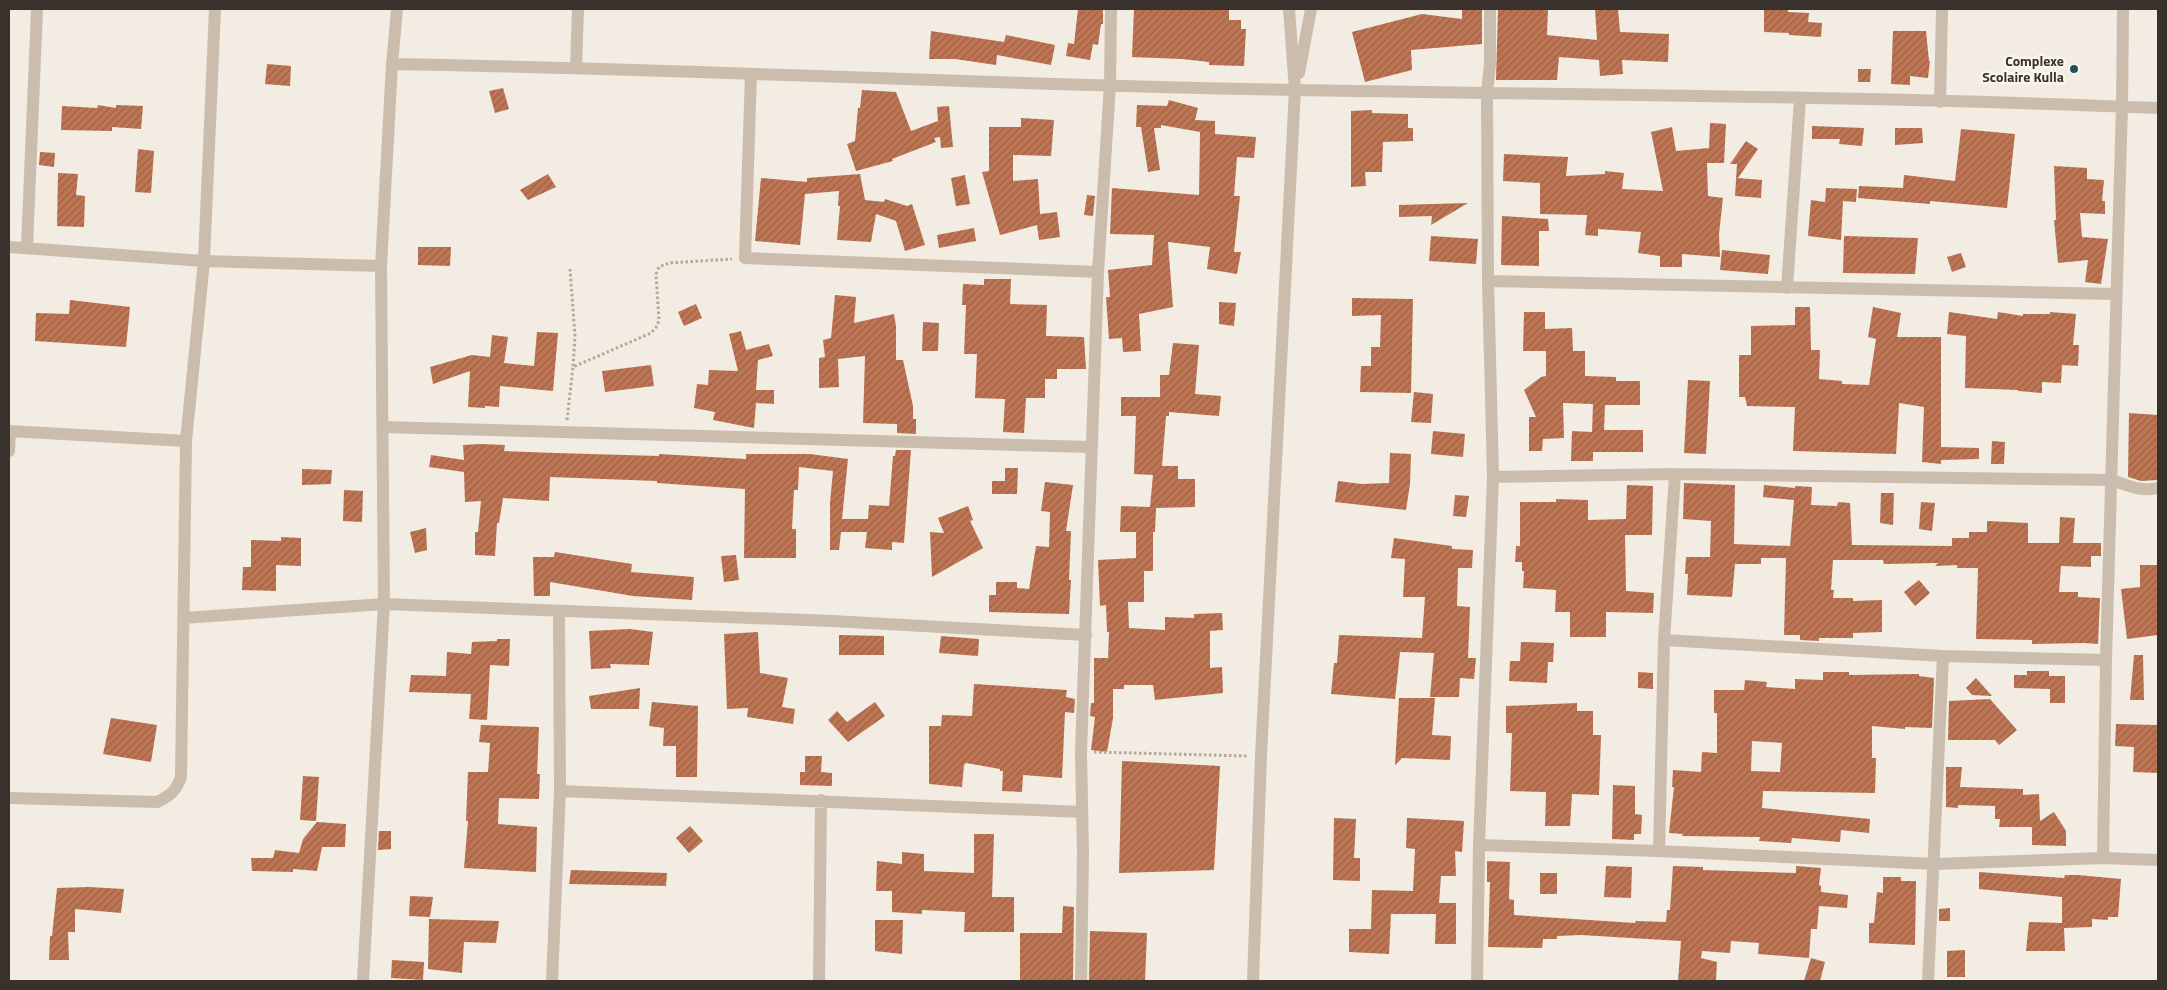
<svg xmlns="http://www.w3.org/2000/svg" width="2167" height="990" font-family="'Titillium Web',sans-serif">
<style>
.building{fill:url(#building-hatch);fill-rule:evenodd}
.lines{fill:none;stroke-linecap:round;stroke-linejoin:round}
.path{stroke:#b6a798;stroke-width:3;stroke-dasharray:2.5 2.5;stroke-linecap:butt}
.minor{stroke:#cabdae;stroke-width:12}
.tertiary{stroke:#cabdae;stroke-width:12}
.poi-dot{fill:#235159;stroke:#faf5ee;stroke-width:2}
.labels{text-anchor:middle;stroke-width:5;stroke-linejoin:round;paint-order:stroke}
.poi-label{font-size:14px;font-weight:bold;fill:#39312c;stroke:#faf5ee;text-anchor:end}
</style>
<defs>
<pattern id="building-hatch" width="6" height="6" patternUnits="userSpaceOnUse" patternTransform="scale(1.25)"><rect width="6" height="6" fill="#be7554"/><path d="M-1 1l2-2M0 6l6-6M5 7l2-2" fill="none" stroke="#9b6146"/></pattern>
</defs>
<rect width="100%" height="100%" fill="#f2ece2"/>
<path class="building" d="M1078,9H1103V24H1101L1098,45L1093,44L1090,60L1066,56L1068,43L1074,44Z
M1134,9H1229V20H1241V29H1246L1244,66L1209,65V62L1182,59L1132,57Z
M1462,9H1482V44L1411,50L1412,70L1365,82L1352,32L1422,14L1462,19Z
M1498,9H1548L1547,35L1597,40L1595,9H1618L1620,32L1669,34L1668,62L1622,60L1623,74L1600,76L1599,60L1559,57L1557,80H1496Z
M1764,9H1788V12L1809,13L1808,22L1822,23L1821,37L1789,35V33L1764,32Z
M931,31L1004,42L1006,35L1055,45L1051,65L997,55L996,65L955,59H929Z
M1893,31H1926L1929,61H1930L1928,78L1910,76V85L1891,84Z
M267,64L291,66L290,86L265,84Z
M1858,69H1871L1870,82H1858Z
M503,88L509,109L495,113L489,91Z
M862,90L896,92L911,131L938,121L937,107L949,106L953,147L941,148L940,137L934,138L936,142L892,159L893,161L856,171L847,144L855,141L858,108H860Z
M1169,100L1198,108L1195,120L1215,121V134L1256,137L1254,158L1237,157L1234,196H1240L1234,252H1241L1237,274L1207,269L1210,247L1168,242L1173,307L1139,314L1141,351L1123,352L1122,338L1109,339L1106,297H1110L1108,270L1152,265L1154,235L1110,234L1112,188L1199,195L1200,132L1161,125V128H1154L1160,170L1148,172L1141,127H1136L1137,105L1167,106Z
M98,105L116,108V105L143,106L141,129L112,127V131L61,130L62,106L97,108Z
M1372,110V113L1408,114V128H1413V141L1383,142L1382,172H1365L1366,186L1351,187V111Z
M1021,118L1054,120L1051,156L1013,155V181L1038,179L1040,214L1057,212L1060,237L1039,240L1037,225L1000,235L982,172L989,171V127H1021Z
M1710,123L1726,124L1724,163H1707L1708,196L1723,198L1719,234L1720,257L1682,254V267H1660V256L1638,253L1641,232L1598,229V236L1585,235L1587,215L1540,214V183L1503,181L1504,154L1568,157L1566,176L1605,174V171L1624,173L1622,189L1663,191L1651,132L1672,127L1676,151L1709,148Z
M1812,126L1864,128L1862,146L1839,144L1840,139H1812Z
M1895,128H1922L1923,143L1895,145Z
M1961,129L2015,134L2007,208L1930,201V204L1858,198L1859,186L1903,188L1904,175L1955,181Z
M1746,141L1758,149L1738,178L1762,180L1761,198L1735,196L1737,164H1730Z
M138,149L154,151L151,193L135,192Z
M40,152L55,153L54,167L39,165Z
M2054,166L2087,168V179L2104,180L2102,201H2105V214L2080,213L2082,237L2108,239L2101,284L2085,282L2088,260L2058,263L2054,220H2056Z
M58,173L78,174L76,195L85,196L84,227L57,226Z
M548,174L556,187L528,200L520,190Z
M860,174L865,200L884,202L885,199L907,206L912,204L925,245L905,251L896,221L876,214L871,242L837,240L840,206H838L839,191L805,194L800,245L755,241L761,178L807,182V178Z
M965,175L970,204L956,206L951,178Z
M1826,188L1857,189L1856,202L1843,201L1841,240L1808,236L1811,200L1825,202Z
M1087,195L1095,196L1093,216L1084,215Z
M1468,203L1431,225L1432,216L1399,217V205Z
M1502,216L1548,219L1549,231H1539V266L1501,265Z
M974,228L976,241L939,248L937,235Z
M1431,236L1478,239L1476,264L1429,261Z
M1844,236L1918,238L1915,274L1843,273Z
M418,247H451L450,266L418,265Z
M1722,250L1770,255L1768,274L1720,270Z
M1961,253L1966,267L1952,272L1947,257Z
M984,279H1011L1010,304L1047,305L1046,336L1084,337L1086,369H1057V379H1045V398H1026L1024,433L1003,432L1005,399L975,398L977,354H964L966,305H962L963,284L984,285Z
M835,295L856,297L854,323L894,314L896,326V360H903L913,406V419H916V434L897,433V424L863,423L865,356L838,359L839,387L819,388V358L825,357L823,340L831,338Z
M1352,298L1413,299L1411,393L1360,392L1361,366H1371V347H1380L1381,315L1352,316Z
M70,300L130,307L126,347L35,341L36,313L69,314Z
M1219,302L1236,303L1234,326L1219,324Z
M696,304L702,318L684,326L678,312Z
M1795,307H1810L1811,350H1820L1819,379L1842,381V384L1869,385L1876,339L1868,337L1873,307L1901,313L1897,337H1941V447L1979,448V459L1941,460V464L1922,462L1924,407L1899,403L1896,454L1793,451L1795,407L1747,406L1745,397H1739V355H1751V326L1795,325Z
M1524,312H1545V329L1572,328L1573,351H1585V376L1616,377V381H1640V405H1605L1604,430H1643V452H1593V461H1571L1572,431L1592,432L1593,404L1563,403L1564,438L1543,439L1542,451H1529V417H1536L1524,390L1541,377L1546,376V351H1523Z
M1949,312L1997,319L1998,312L2023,316V314H2050V312L2076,314L2073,345H2079L2078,366L2062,365L2061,383L2042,382V393L2018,391V390L1965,388L1966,336L1947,334Z
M923,322L939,323L938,351H922Z
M741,331L746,350L769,344L773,356L758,360L756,390H774V404L756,403L754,428L713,420L715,412L694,408L697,384L708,385L709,370L738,371L729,334Z
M537,332L558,333L553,391L500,386L499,407L485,406V408L468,407L470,371L433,384L430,367L472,355L490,357L492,335L508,337L504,363L534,366Z
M1173,343L1199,345L1195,394L1221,396L1219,416L1169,412V416H1166L1162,466H1178V479H1195V507L1156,508L1155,532H1153V571H1144V602H1128L1129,628L1165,630V617L1194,618V614L1222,613L1223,630L1210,631V668L1222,667L1223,693L1155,700L1153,685H1124V689H1113V718L1107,752L1091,750L1095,717L1090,716L1091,703H1094V658H1108L1109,632H1107L1106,605L1100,606L1098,560L1136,558V532H1120L1121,506L1150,507L1153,475L1134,474L1136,416H1121V397H1160V375H1169Z
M651,365L654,386L605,392L602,371Z
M1688,380L1710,381L1706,454L1684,453Z
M1414,392L1433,394L1431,423L1411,422Z
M2129,413L2158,415V480L2141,481L2128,477Z
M1433,431L1465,434L1463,457L1431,454Z
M1992,441L2005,442L2004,464H1991Z
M481,444L505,445L504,451L556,453L659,456V454L746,459V454H810L848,459L842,519H868L869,505L889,506L893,456H895L896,450H911L904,543L892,542V550L865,548L867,532H841L839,550H830V503L833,471L799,467L798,490H794L792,529H796V558H744L745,489L657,483V481L550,477L549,501L503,498L499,523H497L495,556L475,555V532H478L481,501L465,502L464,472L429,467L431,455L464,460L463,445Z
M1390,453L1411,454L1410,484L1406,510L1335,502L1338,481L1361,484L1389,483Z
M1005,468H1018L1017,494H992V481H1005Z
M302,469L332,470L331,484L302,485Z
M1045,482L1073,485L1066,531H1071L1069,580H1071L1069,614L989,612V595H996V582H1017V588L1029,589L1036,546L1049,547L1050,512L1041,511Z
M1684,483L1735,485L1734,544L1790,546L1794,500L1763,497L1764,485L1795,488V486L1812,487L1811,505L1837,506L1838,502L1850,503L1852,545L1952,546V538H1969V532H1987V521L2028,523V543H2059L2060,517L2075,518L2073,543H2101V556H2091V567L2061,566L2059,592H2078V597L2100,598L2098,644L2084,643L2032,644V640L1976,639L1978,568H1957V565L1935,566L1938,563L1884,564L1883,560H1833L1831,590H1834L1833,598H1853V601L1882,600V632L1853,633V638H1819V641L1800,640V635H1784L1786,558H1761V564H1735L1732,597L1687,595L1688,574H1685L1686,557H1710L1711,521L1683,519Z
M1627,485L1653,486L1652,535H1625L1626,591L1654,593L1653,613L1606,612V637H1570V612H1555L1556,590L1523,588L1524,571H1522V562H1515L1516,546H1520V502H1556V499L1588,500V520L1626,519Z
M344,490L363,491L362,522L343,521Z
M1881,493H1894L1893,525L1880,523Z
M1455,495L1469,496L1466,517L1453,516Z
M1921,502L1935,503L1932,531L1919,529Z
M968,506L973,520L970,521L983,548L932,577L930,532L944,533L938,518Z
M426,528L427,550L415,553L410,532Z
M281,537L301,538V566L276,565V591L242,590L243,567H251V540L281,541Z
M1394,538L1452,546V549L1473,550L1472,568H1458L1457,606L1470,607L1468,658H1476L1474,679L1460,678L1459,697H1430L1434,653L1400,652L1395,699L1331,694L1334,663H1337L1339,635L1422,638L1425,597H1403L1405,559L1391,558Z
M555,552L632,564L631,572L694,577L692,600L633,596L550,582V596H534L533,557H554Z
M736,555L739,580L724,582L721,556Z
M2140,565H2158V635L2127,639L2121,589L2140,587Z
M1919,580L1930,593L1915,606L1904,592Z
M630,629L653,632L649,665L610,664L611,668L591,669L589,631Z
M758,632L760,673L788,678L782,707L795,709L793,724L747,717L748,708L727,709L724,634Z
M839,635L884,636V655H839Z
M941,636L979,639L978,656L939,653Z
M497,639H510L509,666L490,665L487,720L469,719L471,694L409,692L411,675L446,676L447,652L471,654L472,642L497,641Z
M1521,642L1554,643L1553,662H1548L1547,683L1509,681L1510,661H1520Z
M2134,655H2143L2144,700H2130Z
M2027,671H2049V676H2065V703H2050V689L2014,688V675H2027Z
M1638,672L1653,673V689L1638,688Z
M1823,672H1849V675L1919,674V676L1934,678L1932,728L1905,727V729L1872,726V758H1876L1875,793L1763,791L1762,808L1870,819L1869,833L1841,830L1840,842L1792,838L1791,843L1759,841L1760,837L1682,836L1683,834L1669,833L1674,787H1672L1673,770L1701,772L1702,752L1717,753V713H1714V690H1744L1745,680L1767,682L1766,687L1795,689V679L1823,680ZM1752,741L1782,743L1780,772L1751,771Z
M1976,678L1992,696L1972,695L1966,688Z
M974,684L1067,690L1066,697L1075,699L1074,713L1065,712L1062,778L1023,775L1022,792L1002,791L1003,771H1000V769L966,763L964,765L962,787L929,784V726H941L942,715L972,716Z
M640,688L639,709H591L589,696Z
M1399,698H1435L1432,735L1451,736L1450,760L1402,758L1395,765Z
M1990,699L2017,730L1999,745L1995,740H1948L1949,701Z
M652,702L698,706L697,777H676V746H663L664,728L649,726Z
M875,702L885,716L848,742L828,720L837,711L847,722Z
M1577,703V711H1593V735H1601L1599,795L1572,794L1570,826H1545L1546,792L1510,791L1512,733H1506V706Z
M111,718L157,725L151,762L103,754Z
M2116,724L2158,725V773L2133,772L2134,747L2115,746Z
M481,725L539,727L537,774H540L539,799L499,798L498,824L537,827L536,872L464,868L468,821H466L468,772H488L490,743L479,742Z
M805,756H822L821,772L832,773V786L800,785V772H805Z
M1122,761L1220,766L1214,870L1119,873Z
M1946,767H1962L1960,787L2023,789V795L2039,794L2040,821L2054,812L2066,831V846L2032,845V827H1999L2000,819H1995V806L1958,805V808L1946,807Z
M303,776L319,777L316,821L300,820Z
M1613,785L1635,786V814L1642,815L1641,834H1634V840L1612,839Z
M1334,818L1356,819L1354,858H1360V881L1333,880Z
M1407,818L1464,821L1462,852L1455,851L1456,876H1441L1439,903H1456V944H1435L1436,914H1391L1389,954L1349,952V929H1371L1372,890L1413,891L1415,849L1406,848Z
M317,822L346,824L345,847H322L317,871L293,869V872L252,871L251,858H273L275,850L299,853L303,839Z
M690,826L703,841L689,853L676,838Z
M379,831H391V849L378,850Z
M974,834H994L992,897H1014V932H964L965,912L922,910V914L892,912V891H876L877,861L902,864V852L924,854V871L974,873Z
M1487,861L1510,862L1509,899L1514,900V915L1635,923L1636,921L1666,922L1667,910H1670L1673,866L1703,867V870L1796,873V866L1821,868L1819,885L1821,886V892L1848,895L1847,908L1819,906L1817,929H1811L1809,958L1758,954L1759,943L1731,941L1730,953L1702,951L1701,958L1717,962L1716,981H1678L1681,941L1581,935L1557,936V939H1543L1542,948L1488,947L1490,882H1487Z
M1606,866L1632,867L1631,898L1604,897Z
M571,870L667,873L666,886L569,884Z
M1979,872L2064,878L2065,875H2078L2121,879L2118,917H2108V920L2092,919V927L2064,928L2065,951H2026L2029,922L2062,923V897L1979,889Z
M1540,873H1557V894H1540Z
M1883,877H1901V881H1916L1915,945L1869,943V923H1874L1877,892L1883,893Z
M89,887L124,889L121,913L75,909V932H68L69,960H49L50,936H52L57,888Z
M410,896L433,897L430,917L409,916Z
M1063,906L1074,907L1073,981H1020V933H1062Z
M1950,908V921H1939V909Z
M429,919L499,921L496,943L464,942L462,973L428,969Z
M875,920H903L902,954L875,951Z
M1090,931L1147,933L1145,981H1089Z
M1965,950V977H1947V951Z
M1811,958L1825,962L1820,981H1804Z
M392,960L424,962L423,980L391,978Z"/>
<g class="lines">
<path class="path" d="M570,269L575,336L573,367
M567,420L573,367L651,333L657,326L659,320L656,274L659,267L669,263L732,259
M1094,752L1248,756"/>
<path class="minor" d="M392,64C694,69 995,85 1297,90C1584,95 1872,96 2158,108
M576,67L578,9
M751,74L745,258L1098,272
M1940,102L1942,9
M9,247L204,261L381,266
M27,247L37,9
M1488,281L2115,294
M1787,288L1800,99
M382,427L1091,447
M9,431L186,441
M9,451L10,431
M1493,477L1675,474L2112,480C2128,486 2142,492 2158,488
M183,618L384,604L832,621L1086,635
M1664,640L1943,656L2106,660
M560,791L1082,812
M9,798L157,802C170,796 176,791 181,777L186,441L204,261L215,9
M1479,845L1659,851L1934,864L2103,858L2158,860
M1659,851L1664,640L1675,474
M2103,858L2106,660L2122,106L2123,9
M363,981L384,604L381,266L392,64L397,9
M552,981L560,791L559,611
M819,981L821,800
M1081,981L1083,854L1081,752L1098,272L1110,85L1111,9
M1477,981L1479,845L1493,477L1488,281L1487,92L1490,65V9
M1928,981L1943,656"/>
<path class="tertiary" d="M1299,73L1311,9
M1253,981L1261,756L1295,90L1289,9"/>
</g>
<circle class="poi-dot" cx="2074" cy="69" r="5"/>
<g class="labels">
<g class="poi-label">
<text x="2064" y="66">Complexe<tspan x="2064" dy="16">Scolaire Kulla</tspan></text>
</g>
</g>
<rect width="2167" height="990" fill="none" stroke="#39312c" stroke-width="20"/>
</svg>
